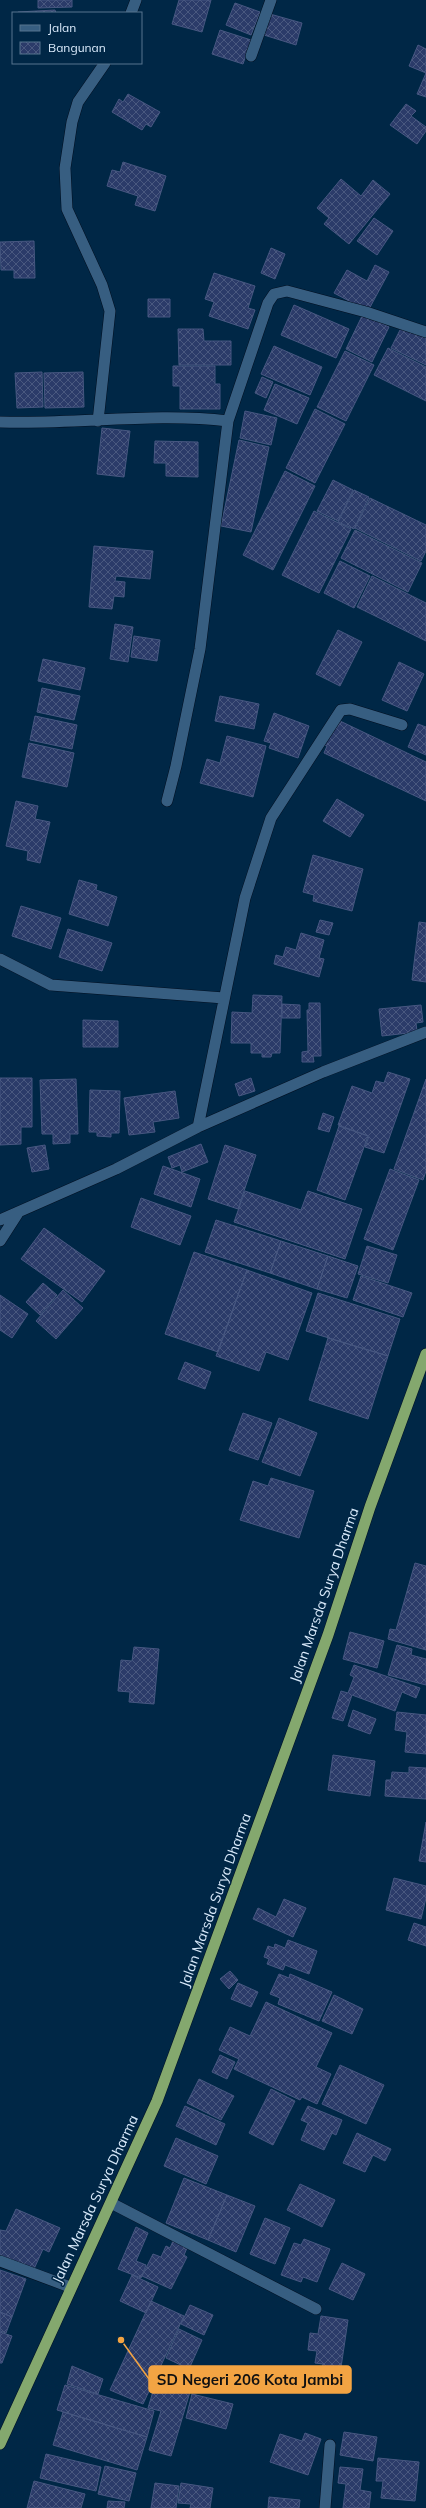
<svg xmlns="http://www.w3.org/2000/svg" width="426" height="2508" font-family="Mulish,sans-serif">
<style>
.building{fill:url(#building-cross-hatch);stroke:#475781}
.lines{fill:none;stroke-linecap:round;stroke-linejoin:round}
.minor-casing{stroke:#000f20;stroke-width:12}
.trunk-casing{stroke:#000f20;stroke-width:12}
.minor{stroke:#375e81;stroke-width:11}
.trunk{stroke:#84a86e;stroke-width:11}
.labels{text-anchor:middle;stroke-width:3;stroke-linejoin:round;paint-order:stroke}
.street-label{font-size:14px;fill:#d9eafb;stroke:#002746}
.leader{fill:none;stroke:#f3a443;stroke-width:1.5}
.callout-dot{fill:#f3a443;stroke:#002746;stroke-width:1.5}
.callout{fill:#f3a443;stroke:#f3a443;stroke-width:1.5}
.callout-label{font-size:15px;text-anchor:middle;font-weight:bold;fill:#111}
</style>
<defs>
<pattern id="building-cross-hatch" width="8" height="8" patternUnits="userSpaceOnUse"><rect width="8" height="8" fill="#2b3b69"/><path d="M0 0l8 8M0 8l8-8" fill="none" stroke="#49587f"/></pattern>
</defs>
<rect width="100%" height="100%" fill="#002746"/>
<path class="building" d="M38,0H72V7L38,8Z
M179,0H211L202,32L172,24Z
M235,3L260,12L251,35L226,25Z
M55,10L56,13H18V12Z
M270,14L302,23L296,45L264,35Z
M220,30L251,40L243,64L212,54Z
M418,45L426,49V97L417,94L426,73L409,66Z
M128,94L160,112L151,127L146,124L142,130L112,112L119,99L123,102Z
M406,104L416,111L411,116L426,127V131L417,144L390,125Z
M123,162L166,176L155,211L135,205L138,196L107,186L112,170L120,172Z
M341,179L361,196L373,180L390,194L349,244L324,224L329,218L317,208Z
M374,218L393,231L377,255L357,241Z
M34,241L35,278H14V270H1L0,242Z
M271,248L285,254L275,279L261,273Z
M375,265L389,272L368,311L334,293L347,270L367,281Z
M214,273L255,286L248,308L255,310L248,329L209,316L214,302L205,299Z
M148,299H170V317H148Z
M294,305L349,329L336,358L281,335Z
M363,314L389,327L372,362L346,349Z
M402,326L426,338V365L391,348Z
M178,329H203L204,341H231V365H179Z
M274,346L322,367L310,395L261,374Z
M388,348L426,367V401L374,375Z
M345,351L374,365L346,421L317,407Z
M173,366H215V384H220V409H180V386H173Z
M42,372L43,407L17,408L15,373Z
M83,372L84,407L45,408L44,373Z
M262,377L273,382L266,398L255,393Z
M275,384L309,398L297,424L264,410Z
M315,409L345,424L315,483L286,468Z
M245,411L277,418L271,445L240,438Z
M102,428L130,431L124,477L97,474Z
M239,440L269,447L251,532L221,526Z
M155,441L198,442V477L166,476V463H154Z
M285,471L315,486L273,570L243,555Z
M333,480L353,490L338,521L317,511Z
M354,490L369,497L354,529L338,522Z
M370,498L426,525V551L421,561L355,528Z
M314,511L351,529L319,593L282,575Z
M355,530L422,563L408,592L341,558Z
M94,546L153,551L150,579L116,576L115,581L125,582L124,597L114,596L112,609L89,607Z
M340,561L370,576L354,608L324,593Z
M372,576L426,603V641L357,607Z
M115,624L133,627L128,662L110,659Z
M338,630L362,642L340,686L316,674Z
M134,636L160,640L157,661L131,657Z
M43,659L85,668L80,690L38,681Z
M399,662L424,674L407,711L382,700Z
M42,688L80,696L74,720L37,712Z
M220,696L259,704L254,729L215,721Z
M274,713L309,726L298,758L269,748L271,743L264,741Z
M35,716L77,725L72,749L30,740Z
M340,721L426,762V801L324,753L327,746L323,744L332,725L338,727Z
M418,724L426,727V755L408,747Z
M227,736L266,746L253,797L200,783L207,759L220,763Z
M29,743L74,753L67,787L22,777Z
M337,799L364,815L350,837L323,821Z
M16,801L38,806L35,819L50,822L40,863L27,860L28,851L6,846Z
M313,855L363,869L352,911L313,901L314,895L303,892Z
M79,880L97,885L96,890L117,897L108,926L69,914Z
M21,906L61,918L51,949L12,936Z
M320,920L333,923L329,935L316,932Z
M419,922L426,923V982L412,980Z
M68,929L112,943L102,971L59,957Z
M301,933L324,940L319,958L324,959L319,977L274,964L276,955L283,957L286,947L296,950Z
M253,995L282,996L280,1053H272L271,1057H262V1053H251V1043H231L232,1012L252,1013Z
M309,1003H320L321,1056H313L314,1062H302V1052L308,1051L307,1010H309Z
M282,1004L300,1005V1018H282Z
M421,1005L423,1022L416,1023L417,1032L382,1036L379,1009Z
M83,1020L118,1021V1047H83Z
M388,1072L410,1079L384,1153L365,1147L369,1136L338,1125L352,1086L372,1093L376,1081L384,1083Z
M0,1078H32V1127H21V1144L0,1145Z
M251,1078L255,1091L239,1096L235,1084Z
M76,1079L78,1134H70V1143L53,1144V1134H42L40,1080Z
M426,1079V1171L423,1180L394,1169Z
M90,1090L120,1091L119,1133H111V1137L97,1136V1132H89Z
M175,1091L179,1118L153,1122L155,1132L129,1135L124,1098Z
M323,1113L334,1117L329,1132L318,1129Z
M339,1126L368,1136L345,1200L317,1190Z
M201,1144L208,1162L182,1172L180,1165L172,1168L168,1157Z
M45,1145L49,1169L32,1172L27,1148Z
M225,1145L256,1155L238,1209L208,1199Z
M163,1166L200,1179L191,1207L154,1194Z
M390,1169L419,1180L393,1250L364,1239Z
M245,1191L301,1210L308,1191L362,1209L345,1259L234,1222Z
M141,1198L191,1216L180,1245L131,1227Z
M216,1220L281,1241L270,1273L205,1252Z
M44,1228L105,1271L82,1302L21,1259Z
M281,1241L328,1256L317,1289L270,1273Z
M367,1246L397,1255L388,1283L358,1274Z
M194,1252L247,1270L218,1352L165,1334Z
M328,1256L358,1266L347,1298L317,1289Z
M247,1270L312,1293L288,1360L266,1352L259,1371L216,1356Z
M361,1276L412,1293L403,1317L353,1300Z
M43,1283L57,1295L40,1315L26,1302Z
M63,1290L83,1308L56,1339L36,1321Z
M318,1293L400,1319L388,1356L306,1331Z
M0,1295L28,1314L12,1338L0,1330Z
M328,1338L388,1356L368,1419L309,1400Z
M185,1362L211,1372L205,1389L178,1379Z
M243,1413L272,1423L258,1460L229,1450Z
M279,1418L317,1433L300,1476L262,1462Z
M271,1478L314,1491L299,1538L240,1520L253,1481L268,1486Z
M415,1563L426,1566V1650L388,1639L390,1629L396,1630Z
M350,1632L384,1641L377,1668L343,1659Z
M397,1645L412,1649L411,1655L426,1659V1685L388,1675Z
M134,1647L159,1649L154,1704L129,1702L130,1692L118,1691L121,1660L132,1661Z
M354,1665L420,1688L416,1698L402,1692L395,1711L352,1695L343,1721L332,1718L341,1691L348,1693L354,1677L350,1675Z
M353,1710L376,1719L370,1734L348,1726Z
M397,1712L426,1715V1754L405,1752L407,1732L395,1730Z
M333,1755L375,1761L370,1796L328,1790Z
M409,1767L426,1768V1799L385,1796L386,1780H391L392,1772L409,1773Z
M426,1822V1862L419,1861Z
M394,1878L426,1886V1898L421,1919L386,1910Z
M284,1899L306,1908L293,1937L253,1919L258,1908L276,1917Z
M414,1923L426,1927V1946L408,1940Z
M288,1940L317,1951L309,1974L285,1965L283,1970L267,1964L269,1959L264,1957L268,1946L274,1948L275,1944L285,1948Z
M230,1971L238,1980L229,1989L220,1979Z
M279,1974L289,1978L290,1974L332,1992L319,2021L278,2004L280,1998L270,1994Z
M238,1983L258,1992L251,2007L231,1999Z
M334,1995L363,2009L352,2034L322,2021Z
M266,2002L332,2033L316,2067L331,2074L317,2104L302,2097L300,2100L234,2069L239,2059L219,2050L230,2027L250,2036Z
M220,2055L235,2062L227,2079L212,2072Z
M340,2065L384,2085L366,2124L322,2104Z
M199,2079L234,2096L221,2120L187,2103Z
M271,2089L295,2101L273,2145L249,2133Z
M185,2106L225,2124L216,2145L176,2126Z
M308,2106L342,2120L336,2135L332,2133L324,2150L301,2140L308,2123L301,2120Z
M357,2133L391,2149L385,2161L373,2155L365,2172L343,2163Z
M176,2138L218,2156L206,2184L164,2166Z
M184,2178L227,2195L208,2240L166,2223Z
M300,2184L335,2200L322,2227L287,2210Z
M227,2195L255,2206L236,2252L208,2240Z
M16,2209L60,2228L49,2252L43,2249L34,2269L0,2255V2230L6,2231Z
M265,2218L290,2228L275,2264L250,2254Z
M136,2227L148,2233L136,2261L146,2265L141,2278L118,2269Z
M304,2239L330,2249L317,2282L303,2277L301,2282L281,2275L294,2243L301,2245Z
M173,2241L187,2248L184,2255L187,2257L171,2289L142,2276L153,2254L161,2257L166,2246L170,2248Z
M342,2263L365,2274L353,2300L329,2289Z
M0,2270L26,2279L12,2317L0,2312Z
M132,2275L158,2287L146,2313L120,2301Z
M151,2301L184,2316L143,2404L110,2390Z
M190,2305L213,2315L204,2335L181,2324Z
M0,2312L12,2317L6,2333L0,2331Z
M321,2316L348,2320L339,2381L320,2378L323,2364L315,2363L317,2351L308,2350L310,2333L318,2334Z
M179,2329L202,2340L189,2369L166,2358Z
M0,2332L12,2336L2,2363H0Z
M72,2366L103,2379L98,2394L67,2384Z
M158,2375L192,2385L171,2456L149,2450L161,2411L148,2408Z
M65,2385L154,2411L147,2437L57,2410Z
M192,2394L233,2404L226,2429L186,2418Z
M63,2412L147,2437L137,2470L53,2445Z
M344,2432L377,2437L373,2461L340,2455Z
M305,2433L321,2439L308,2475L270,2462L280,2434L302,2441Z
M46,2454L101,2467L96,2491L40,2478Z
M378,2458L419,2462L415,2501L381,2498L383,2481H376Z
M105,2466L136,2473L129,2501L98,2494Z
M340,2467L363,2469L360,2490L371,2492L369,2508H343L346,2484L338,2483Z
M34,2481L85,2494L81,2508H27Z
M155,2483L179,2486L176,2508H151Z
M181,2483L213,2488L210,2508H190L191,2504L178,2503Z
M269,2497L300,2500L299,2508H268Z
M108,2501L125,2502L124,2508H107Z"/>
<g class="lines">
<g class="minor-casing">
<path id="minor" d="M131,13L136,0
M251,56L271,0
M98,421L110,311L102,285L67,209L65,168L72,122L78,102L105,63
M0,422C76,425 153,412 228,421
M167,801L176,766L200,649L228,421L268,303L274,294L287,291L366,312L426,332
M0,959L51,985L224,998
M198,1127L245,898L271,818L341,710L350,709L402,725
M0,1220L116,1169L198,1127L323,1072L426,1032
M0,1241L18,1213
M111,2203L316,2309
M0,2261L70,2287
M325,2508L330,2445"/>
</g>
<g class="trunk-casing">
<path id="trunk" d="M0,2444L157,2101L328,1635L370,1507L426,1354"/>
</g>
<use href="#minor" class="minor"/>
<use href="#trunk" class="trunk"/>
</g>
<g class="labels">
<g class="street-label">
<text transform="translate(324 1595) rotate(-71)" y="5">Jalan Marsda Surya Dharma</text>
<text transform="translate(215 1900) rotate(-70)" y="5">Jalan Marsda Surya Dharma</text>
<text transform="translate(95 2199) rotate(-65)" y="5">Jalan Marsda Surya Dharma</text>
</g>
</g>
<path class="leader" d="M121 2340L149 2379"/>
<circle class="callout-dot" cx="121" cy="2340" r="4"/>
<rect class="callout" x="149" y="2366" width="202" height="27" rx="4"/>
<g class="callout-label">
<text x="250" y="2385">SD Negeri 206 Kota Jambi</text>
</g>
<rect x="12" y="12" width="130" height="52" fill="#002746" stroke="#57758e"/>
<rect x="20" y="25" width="20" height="6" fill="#375e81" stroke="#57758e"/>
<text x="48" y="32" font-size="12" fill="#d9eafb">Jalan</text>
<rect x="20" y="42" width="20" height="12" fill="url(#building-cross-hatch)" stroke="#57758e"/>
<text x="48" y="52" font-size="12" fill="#d9eafb">Bangunan</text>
</svg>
